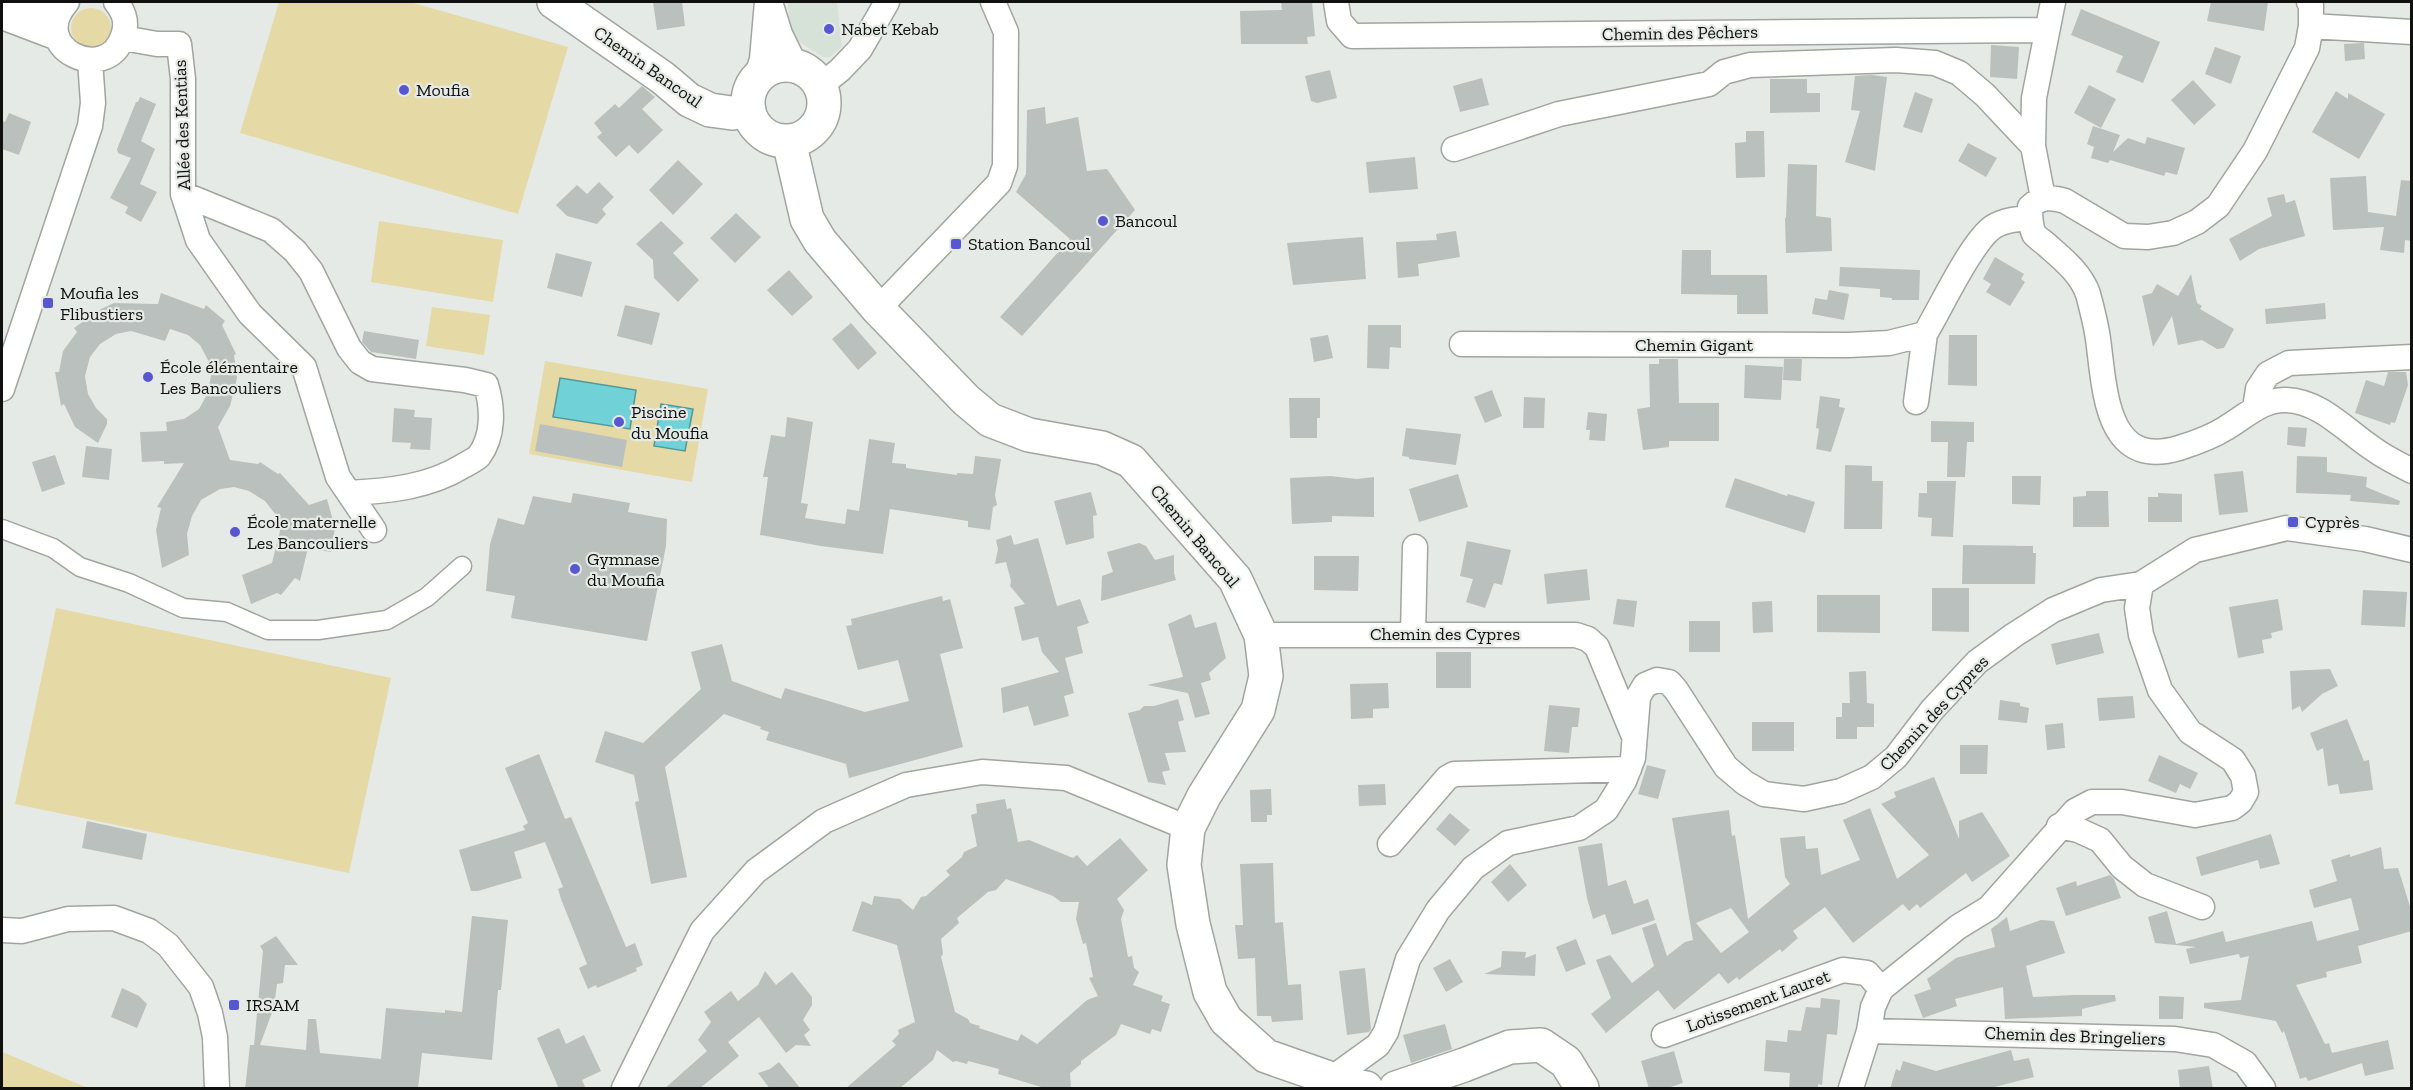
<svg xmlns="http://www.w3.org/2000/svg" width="2413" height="1090" font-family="'Zilla Slab',serif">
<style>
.built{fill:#d6e1d7}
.green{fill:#e5d9a6}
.water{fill:#70d1d7;stroke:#53979b;stroke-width:1.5}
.building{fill:#b9c0be;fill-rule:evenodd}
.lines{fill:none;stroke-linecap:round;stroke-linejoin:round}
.pedestrian-casing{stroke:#a1a5a1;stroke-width:21}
.minor-casing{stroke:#a1a5a1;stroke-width:27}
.secondary-casing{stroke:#a1a5a1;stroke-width:36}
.pedestrian{stroke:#fff;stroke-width:18}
.minor{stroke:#fff;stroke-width:24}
.secondary{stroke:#fff;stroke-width:33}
.poi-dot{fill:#5758d0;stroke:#e5eae6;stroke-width:2}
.labels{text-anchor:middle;stroke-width:4.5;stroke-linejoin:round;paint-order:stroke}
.poi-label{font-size:18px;fill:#0f100f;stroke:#e5eae6;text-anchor:start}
.street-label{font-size:18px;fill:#0f100f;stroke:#e5eae6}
</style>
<rect width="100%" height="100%" fill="#e5eae6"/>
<path class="built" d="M788,2H837L842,47L830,57H823L798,41L789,24Z"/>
<path class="green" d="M279,2H410L568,47L518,214L240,133Z
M71 28a20 20 0 1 1 40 0a20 20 0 1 1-40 0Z
M379,221L503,240L493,302L371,282Z
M432,307L490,315L484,355L426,346Z
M545,361L708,389L692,482L529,454Z
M56,608L391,678L349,873L15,804Z
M2,1052L88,1088H2Z"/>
<path class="water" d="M560,378L636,390L630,429L553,417Z
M661,404L693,409L685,451L654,446Z"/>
<path class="building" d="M653,2H682L685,26L657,30Z
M1281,2H1312L1315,36L1307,37L1308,44H1241L1240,11L1282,10Z
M2211,2H2268L2264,31L2207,21Z
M2081,9L2160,42L2143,83L2116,72L2123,56L2071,35Z
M2364,43L2365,59L2345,61L2344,44Z
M1991,45L2019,47L2017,79L1990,77Z
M2215,47L2241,56L2231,84L2205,74Z
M1330,70L1337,98L1317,103L1311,101L1305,76Z
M1872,75L1887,77L1875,171L1845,162L1860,111L1851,110L1855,76Z
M1482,78L1489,105L1460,112L1453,86Z
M1770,79H1807V93H1820V112L1770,113Z
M2193,80L2216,105L2194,125L2171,100Z
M2089,85L2116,99L2101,128L2074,113Z
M642,86L655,97L642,109L663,130L638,154L629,145L616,157L597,137L602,133L594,123L615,104L619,108Z
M2336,91L2348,99V93L2385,114L2359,159L2312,132Z
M1915,92L1933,99L1922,133L1903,127Z
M140,97L156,104L141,141L155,149L140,184L157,192L141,222L125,213L128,207L110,198L131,158L118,153L117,149L136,102H138Z
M1045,107L1046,124L1078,117L1087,171L1107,169L1135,210L1022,336L1000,317L1070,239L1016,192L1026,174L1027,110Z
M9,113L31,122L19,155L2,149V121L5,122Z
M2093,126L2120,135L2113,152L2128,138L2145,144L2147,137L2185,148L2177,175L2166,172L2164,176L2110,160L2108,163L2091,158L2094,147L2087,144Z
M1746,131H1764L1765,177L1736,178L1735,143L1746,142Z
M1968,143L1997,158L1986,177L1958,161Z
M1415,157L1418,189L1369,193L1366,162Z
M678,160L703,184L673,215L649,190Z
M1788,164L1817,165L1816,216L1831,218L1832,251L1786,253L1785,218H1786Z
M2366,176L2368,212L2396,216L2401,180L2412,181V241L2405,240L2404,253L2380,250L2384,227L2333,230L2330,178Z
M599,182L614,197L602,209L606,214L597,224L567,216L556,205L577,185L587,194Z
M2284,194L2286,203L2295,200L2305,236L2259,249L2240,261L2229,239L2272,216L2267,198Z
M736,213L761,237L735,263L710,238Z
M661,221L684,243L673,253L699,280L678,302L654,278L653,260L636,244Z
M1456,231L1460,257L1418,264L1419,276L1398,278L1396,242L1437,240L1436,234Z
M1363,237L1366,279L1293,285L1287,243Z
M1682,250H1711V275H1767L1768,314H1737V295L1681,294Z
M556,253L592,262L582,297L547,288Z
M1995,257L2024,274L2021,279L2025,282L2010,306L1986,292L1991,284L1983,279Z
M1840,267L1920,270L1919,300H1892V298L1880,297V289L1839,286Z
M789,270L813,297L792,316L767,290Z
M2191,274L2197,303L2202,306L2200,309L2234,329L2224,348L2217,349L2202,340L2178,345L2172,316L2153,347L2142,296L2152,293L2157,284L2178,296Z
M1829,290L1849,294L1844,320L1812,314L1815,298L1827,300Z
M161,293L204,309L206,305L225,321L222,325L236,354L234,355L237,378L230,406L218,427L230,460L258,464L260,462L278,474L280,473L309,505L327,499L335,528L331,552L308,548L300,581L295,578L281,595L277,593L251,604L242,575L272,563L280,531L276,515L265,501L249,491L234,487L220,489L201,500L192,516L187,534L189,555L162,568L156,530L161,508L157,507L184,463L164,464V461L142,462L140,432L167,431L166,422L184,419L199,409L208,393L211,375L208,360L200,345L188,335L170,329L165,341L131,331L116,334L100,344L90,357L85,376L88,394L96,408L107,419V424L98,443L75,427L64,404L61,406L55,372H59L63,351L77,332L74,328L101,309L114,303L158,304Z
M2325,303L2326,319L2266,324L2265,309Z
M625,305L660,313L652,345L617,336Z
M851,323L877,353L858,370L832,339Z
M1368,325H1401V348L1390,347L1389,369L1367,368Z
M364,331L419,340L416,359L371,352L362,342Z
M1328,335L1333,358L1314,362L1310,338Z
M1949,335H1977V386L1948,385Z
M1659,359H1678L1679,403H1719V441H1669V447L1643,450L1637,409L1650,407L1649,364H1659Z
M1784,359H1802L1801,381L1783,380Z
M1745,365L1783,367L1781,400L1744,398Z
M2388,372H2406L2408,385L2395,423L2391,422L2390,425L2355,413L2366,380L2384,386Z
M1492,390L1502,416L1485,423L1474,397Z
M1820,396L1840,399L1839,407L1845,408L1831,452L1816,449L1819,429L1816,428Z
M1524,397L1545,398L1544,428H1523Z
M1289,398H1320V418H1317V438H1290Z
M394,408L415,410L414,417L432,418L430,450L410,449L411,443L392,442Z
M1588,412L1607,414L1605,441L1589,440L1590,430H1586Z
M787,417L813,422L801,503L808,504L805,518L845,524L847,509L859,511L869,439L895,443L892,463L906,464V468L957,475V473L973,474L975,456L1001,459L995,495L997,505L993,507L990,530L968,527V521L890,509L883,554L821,546L760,535L768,477H763L771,435L785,437Z
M1931,421L1974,422V442H1967L1965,477H1947L1948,442H1931Z
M540,424L627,440L622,467L535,451Z
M2288,427L2307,428L2305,447L2287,445Z
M1406,428L1461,434L1456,465L1409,459V457L1402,456Z
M86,446L112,449L109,480L82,477Z
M55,455L65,484L42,492L32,462Z
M2297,456L2327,457V472L2367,477L2366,487L2400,501L2399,505L2350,501L2351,495L2296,493Z
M1845,465L1872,466V481H1883L1882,529H1844Z
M2243,471L2248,512L2219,515L2214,474Z
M1458,474L1468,507L1419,522L1409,489Z
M1330,476L1357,479L1374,477V517L1332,516V522L1292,524L1290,478Z
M2012,476H2041L2040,505L2012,504Z
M1735,478L1787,496L1788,494L1815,502L1805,533L1725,507Z
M1927,481H1956L1953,537L1931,536L1932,518L1918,517L1919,493H1927Z
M2086,491H2108L2109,527H2073V497L2086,496Z
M1091,492L1097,515L1093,516L1094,538L1066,545L1054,501Z
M573,493L630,503L628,512L667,519L666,546L647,641L511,618L515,596L486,591L490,544L498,518L524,525L533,496L571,503Z
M2158,493L2182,494V522H2148V497H2158Z
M1011,535L1014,545L1038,538L1057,606L1080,599L1089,623L1077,627L1083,653L1065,658L1074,693L1064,696L1069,716L1034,726L1028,706L1003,713L1001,688L1059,672L1042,652L1038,637L1022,641L1014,607L1025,604L1010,586L1011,581L1006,562L995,564L998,549L996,540Z
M1467,541L1511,550L1502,585L1494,583L1485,608L1466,602L1473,579L1460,576Z
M1139,543L1146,546L1155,560L1174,555V573L1176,580L1101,601L1102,576L1113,572L1107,552Z
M1963,545L2033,546V553H2036L2035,584H1962Z
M1314,556H1359L1358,591L1314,590Z
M1587,569L1590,600L1547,604L1544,574Z
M1932,588H1969V632L1932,631Z
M2363,590L2407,592L2405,627L2361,625Z
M1817,595H1880V633L1817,632Z
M942,596L943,601L950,599L963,648L940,654L963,747L849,778L846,764L766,740L769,732L760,729L761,727L724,714L665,767L687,877L651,884L635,802L639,801L634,775L595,762L605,731L643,743L701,689L691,652L722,644L732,681L781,699L785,688L865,712L909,701L898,660L858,670L846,626L852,625L851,619Z
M1617,599L1637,601L1634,627L1613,624Z
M2278,599L2283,630L2271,633L2272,638L2262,640L2264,653L2238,658L2229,607Z
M1772,601L1773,632L1753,633L1752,602Z
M1191,614L1195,628L1216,622L1226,658L1209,673L1211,680L1201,683L1210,714L1195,718L1188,693L1147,685L1183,677L1168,624Z
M1689,621H1720V652H1689Z
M2099,633L2104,653L2056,665L2051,644Z
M1436,652H1471V688H1436Z
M2330,669L2338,686L2322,694L2302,712L2300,706L2292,710L2290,671Z
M1866,671L1867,703L1874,704V727H1857V739H1836V717H1842V703H1850L1849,672Z
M1388,683L1389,708L1373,709V718L1351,719L1350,684Z
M2133,696L2135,718L2099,721L2097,698Z
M1178,699L1184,720L1178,722L1186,752L1165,753L1170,770L1162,772L1166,785L1148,782L1128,713L1140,710L1144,706H1154Z
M2000,700L2020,703V706L2029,708L2027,723L1998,720Z
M1549,705L1580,708L1578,727H1572L1569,753L1544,751Z
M2347,719L2364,761L2369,760L2373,790L2340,794L2338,784L2328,786L2323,748L2317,751L2310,733Z
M1752,722H1794V751H1752Z
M2063,723L2065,748L2047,750L2045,725Z
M1960,745H1988L1987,774H1960Z
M539,754L565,819L571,817L626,947L635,943L643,965L636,968L637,971L597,988L596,985L588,989L579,968L587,964L561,899L558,889L563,887L545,842L514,852L522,878L478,891H471L459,850L525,830L523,826L528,823L505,768Z
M2159,755L2198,773L2190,789L2180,784L2176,793L2148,781Z
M1647,765L1666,770L1658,799L1638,794Z
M1934,777L1959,839V821L1982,812L2010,856L1972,882L1966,873L1920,908L1917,904L1909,911L1903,904L1853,943L1825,907L1793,931L1798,938L1782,952L1780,949L1739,980L1737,977L1728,984L1719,973L1674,1010L1658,990L1606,1033L1591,1014L1611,998L1596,960L1610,955L1632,983L1654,966L1642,928L1656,923L1667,956L1685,942L1693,940L1672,818L1729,810L1732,836L1735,835L1748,919L1790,884L1785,877L1780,838L1805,836L1806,849L1818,848L1821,875L1860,860L1843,820L1870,808L1897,879L1929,855L1881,804L1896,797L1894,792ZM1731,908L1749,932L1721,953L1696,923Z
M1385,784L1386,805L1359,806L1358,785Z
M1271,789L1272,815H1267V822H1251L1250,790Z
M1005,799L1007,809L1011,808L1018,842L1029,840L1073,858L1077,855L1087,866L1120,838L1148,870L1117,899L1124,910L1121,919L1128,957L1132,956L1134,968L1139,972L1133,985L1163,996L1161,1001L1170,1004L1161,1032L1152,1029L1150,1034L1121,1024L1116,1035L1081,1061V1064L1070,1073L1071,1089H1048L998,1074L999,1069L968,1061L967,1064L956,1061L953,1062L937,1050L933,1060L899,1089H845L896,1045L892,1041L899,1034L898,1030L915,1022L897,945L852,931L862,901L872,905L874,896L900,899L913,910L921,897L926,896L950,875L946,871L962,857L964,852L977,846L971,815L977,813L976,804ZM1006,879L1053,896L1061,902H1079L1076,919L1083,944L1086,943L1093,977L1089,978L1098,996L1087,1000L1037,1044L1021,1034L1018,1041L979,1028L980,1026L970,1023L968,1019L955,1012L941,957L943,954L941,939L959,923L957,918L988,892L996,890Z
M1450,813L1470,830L1455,846L1436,829Z
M87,821L147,834L142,860L82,848Z
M2271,834L2280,864L2260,869L2258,860L2201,876L2196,857Z
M1602,843L1608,886L1626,880L1634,904L1648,899L1655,920L1612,935L1605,914L1593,919L1587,898L1578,847Z
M2381,847L2384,869L2398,868L2412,913V931L2358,946L2362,963L2326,972L2327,977L2296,985L2325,1044L2329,1043L2332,1053L2388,1040L2394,1069L2365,1076L2362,1063L2308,1081L2306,1077L2300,1079L2284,1031L2282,1033L2276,1021L2204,1008V1003L2241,1000L2249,956L2240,958L2239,954L2190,964L2186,949L2196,947L2155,943L2148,917L2167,911L2176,944L2223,931L2226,942L2312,921L2317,941L2359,930L2351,898L2314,908L2309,890L2337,881L2331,860L2350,854V857Z
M1273,863L1275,923L1283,922L1288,985L1301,984L1303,1020L1272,1022L1271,1016H1257L1255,958L1238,959L1235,925H1243L1240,864Z
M1510,864L1527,885L1508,902L1491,882Z
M2110,875L2114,879L2121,898L2066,916L2056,888L2076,881L2077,886Z
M472,916L508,920L501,990H498L492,1060L422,1053L418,1089H245L250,1045H254L263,951L260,946L276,936L298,965H285L283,983L277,984L274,1007L260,1045L306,1050L308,1019H316L320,1053L381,1059L386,1008L445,1013V1010L462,1012Z
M2007,917L2010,931L2041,920L2054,921L2065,953L2026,966L2033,997L2074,995H2115L2116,1001L2082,1009V1016L2005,1019L2003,987L1955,999L1957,1006L1923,1018L1914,995L1931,989L1927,979L1956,958L1995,947L1991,929Z
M1576,939L1586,964L1566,972L1556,947Z
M1502,951L1526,952L1525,958L1536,954L1535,976L1484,974L1501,967Z
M1450,959L1463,982L1446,992L1433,968Z
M1365,968L1371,1029L1369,1032L1347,1035L1339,971Z
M765,971L776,985L792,972L812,997V1005L803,1020L810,1030L804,1035L811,1046L796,1045L786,1053L759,1017L728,1042L739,1056L699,1089H664L707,1051L698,1040L711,1022L704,1012L731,991L738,1001L758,985Z
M122,988L139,996L147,1004L137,1028L111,1017Z
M2159,996L2184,997L2183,1019H2159Z
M1821,998L1840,1000L1837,1035L1827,1034L1822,1085L1818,1084V1089H1789L1790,1073L1764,1071L1766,1040L1787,1042L1788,1030L1801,1031L1806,1007L1820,1008Z
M1445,1024L1452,1049L1411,1063L1403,1035Z
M559,1028L566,1044L584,1035L601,1071L582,1080L586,1089H559L537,1038Z
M2011,1050L2014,1061L2029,1058L2034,1077L1987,1089H1890L1896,1069L1900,1071L1903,1061L1936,1071Z
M1674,1051L1683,1083L1664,1089H1649L1641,1061Z
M779,1062L801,1089H770L758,1073L770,1069Z
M2209,1066L2213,1089H2180L2178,1070Z"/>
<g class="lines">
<g class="pedestrian-casing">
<path id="pedestrian" d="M2,529L53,548L80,567L129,583L183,608L227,612L268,630H318L387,620L427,597L462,566"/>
</g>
<g class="minor-casing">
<path id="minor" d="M67,2C26,48 107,86 123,36C128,22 124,12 116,2
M1336,2L1339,21L1352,36L2047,30
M2309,2L2311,5V26L2307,48L2255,151L2218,206L2197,222L2173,233L2148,237L2124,236L2065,201C2051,197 2041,196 2030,207C2030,215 2030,226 2034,234C2037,238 2044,242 2048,246C2064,260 2081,274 2088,294C2092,309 2096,324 2098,339C2105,389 2105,470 2179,448C2195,443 2212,437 2226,428C2245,417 2262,399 2286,400C2320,401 2345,430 2372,448C2384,457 2398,464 2412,471
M771,5L780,34L796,67
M2,15L65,3
M2,17L55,37
M2311,26L2412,32
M123,38L157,44H179L183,79V194L198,240L250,314L304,367L338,477L374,530
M756,80L762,59L767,2
M820,86L840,70L860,49L887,2
M1454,149L1559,114L1709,84L1724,72L1750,65L1896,60L1935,63L1959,73L1985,95L2033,146
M183,194L271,230L295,251L311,271L349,348L360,362L372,369L465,380L486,385C493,408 494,436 479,456C475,460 468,463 463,466C429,487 389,491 349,493
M2043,198L2033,146L2034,98L2053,2
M878,309L999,183L1005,166L1006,32L993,2
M1462,344L1849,345L1889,343L1925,334C1940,309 1972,241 1993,227C2004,220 2017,219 2030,218
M2,389L90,126L93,103L90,60
M1916,402L1925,334
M2255,408L2258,389L2268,374L2289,363L2412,357
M1413,634L1415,547
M1261,635H1576L1588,639L1597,647L1633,734
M2059,826L2078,830L2100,840L2122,867L2145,885L2202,907
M1390,844L1447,778L1454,774L1629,769
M2,930L22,931L68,919L114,918L149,931L168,945L201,987L210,1013L215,1037L217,1088
M1869,1031L2175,1039L2213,1045L2245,1063L2263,1088
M1664,1035L1843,970L1867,973L1881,989
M1331,1079L1378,1045L1386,1032L1408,959L1438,910L1473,868L1508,843L1579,828L1606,810L1624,781L1633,758L1638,697L1645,685L1657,680L1669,682L1676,690L1726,767L1745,783L1764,794L1804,799L1841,791L1872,777L1896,757L1932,710L1977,662L2014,635L2053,610L2101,590L2141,584
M624,1088L702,931L756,871L824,821L906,785L982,772L1066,778L1188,828
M1851,1088L1869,1031L1873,1007L1881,989L1958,927L1989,908L2075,811L2092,802H2122L2195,815L2232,808L2240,802L2246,792L2243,776L2233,760L2190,732L2160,690L2141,635L2137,608L2141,584L2195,550L2287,528L2365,539L2412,550"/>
</g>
<g class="secondary-casing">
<path id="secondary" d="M554,2L663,78L689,100L710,110L732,113L749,110
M748 103a38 38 0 1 1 76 0a38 38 0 1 1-76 0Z
M789,141L807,219L820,241L878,309L966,400L990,420L1029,435L1102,448L1131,461L1235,579L1261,635L1266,676L1258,710L1204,796L1188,828L1184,865L1193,924L1210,992L1226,1020L1266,1056L1349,1085L1366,1088
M1396,1088L1464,1065L1510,1047L1541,1045L1566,1062L1582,1088"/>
</g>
<use href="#pedestrian" class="pedestrian"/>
<use href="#minor" class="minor"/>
<use href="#secondary" class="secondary"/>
</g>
<g class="poi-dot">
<circle cx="829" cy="29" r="6"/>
<circle cx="404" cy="90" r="6"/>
<circle cx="1103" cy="221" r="6"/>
<rect x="950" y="238" width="12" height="12" rx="3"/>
<rect x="42" y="297" width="12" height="12" rx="3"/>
<circle cx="148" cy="377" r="6"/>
<circle cx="619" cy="422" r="6"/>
<rect x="2287" y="516" width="12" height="12" rx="3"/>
<circle cx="235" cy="532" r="6"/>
<circle cx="575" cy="569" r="6"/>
<rect x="228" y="999" width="12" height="12" rx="3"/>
</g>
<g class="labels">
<g class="poi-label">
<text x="841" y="35">Nabet Kebab</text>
<text x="416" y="96">Moufia</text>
<text x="1115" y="227">Bancoul</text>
<text x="968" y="250">Station Bancoul</text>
<text x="60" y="299">Moufia les<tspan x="60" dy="21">Flibustiers</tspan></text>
<text x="160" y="373">École élémentaire<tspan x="160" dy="21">Les Bancouliers</tspan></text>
<text x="631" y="418">Piscine<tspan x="631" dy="21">du Moufia</tspan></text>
<text x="247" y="528">École maternelle<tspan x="247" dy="21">Les Bancouliers</tspan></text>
<text x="2305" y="528">Cyprès</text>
<text x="587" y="565">Gymnase<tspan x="587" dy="21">du Moufia</tspan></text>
<text x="246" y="1011">IRSAM</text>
</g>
<g class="street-label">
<text transform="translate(1680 33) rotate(-1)" y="6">Chemin des Pêchers</text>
<text transform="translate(648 67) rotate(35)" y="6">Chemin Bancoul</text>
<text transform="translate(182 125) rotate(-92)" y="6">Allée des Kentias</text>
<text x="1694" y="351">Chemin Gigant</text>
<text transform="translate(1195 536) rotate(50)" y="6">Chemin Bancoul</text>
<text x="1445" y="640">Chemin des Cypres</text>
<text transform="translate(1934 713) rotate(-47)" y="6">Chemin des Cypres</text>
<text transform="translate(1758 1001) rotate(-20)" y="6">Lotissement Lauret</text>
<text transform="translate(2075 1036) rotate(2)" y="6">Chemin des Bringeliers</text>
</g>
</g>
<rect width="2413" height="1090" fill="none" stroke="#0f100f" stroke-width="6"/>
</svg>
